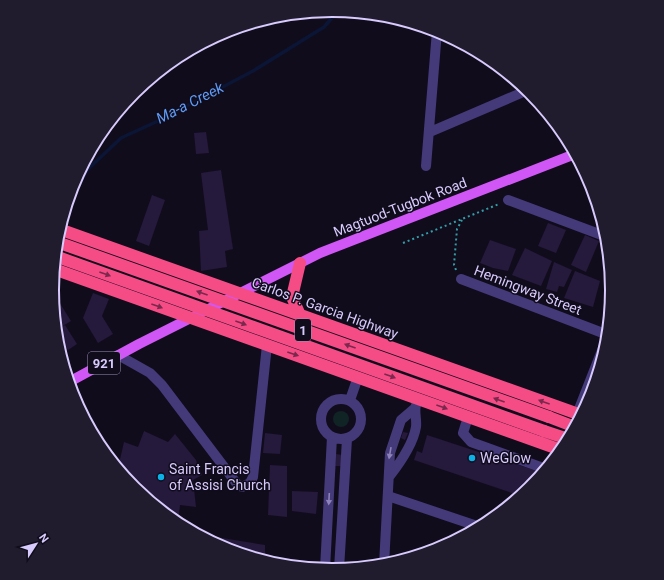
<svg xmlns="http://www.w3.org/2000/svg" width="664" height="580" font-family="Roboto,sans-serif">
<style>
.green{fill:#102325}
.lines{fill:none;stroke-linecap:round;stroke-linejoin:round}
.stream{stroke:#0b1536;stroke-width:3.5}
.building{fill:#25193c}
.path{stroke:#339ea7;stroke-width:2;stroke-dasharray:2 3;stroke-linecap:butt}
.minor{stroke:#453a79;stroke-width:10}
.major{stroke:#d057f6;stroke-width:10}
.highway{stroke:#f64c86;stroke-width:12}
.highway-bridge{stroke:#f64c86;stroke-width:12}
.oneway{fill:#78294c}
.oneway2{fill:#8e82ba}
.poi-dot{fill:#0cb2e6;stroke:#110c1c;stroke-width:1.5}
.labels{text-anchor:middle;stroke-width:3;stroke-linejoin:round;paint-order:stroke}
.shield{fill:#110c1c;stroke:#9c91b9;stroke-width:1}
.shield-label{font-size:13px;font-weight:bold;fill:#d7cafc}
.street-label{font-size:14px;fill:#d7cafc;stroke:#110c1c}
.poi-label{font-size:14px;fill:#d7cafc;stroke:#110c1c;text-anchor:start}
.water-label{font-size:15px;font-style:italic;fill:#5e9bf6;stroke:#110c1c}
.rim{fill:none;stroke:#d7cafc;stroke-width:2}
</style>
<rect width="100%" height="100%" fill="#110c1c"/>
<path class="green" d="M333 419a8 8 0 1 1 16 0a8 8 0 1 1-16 0Z"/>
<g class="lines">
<path class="stream" d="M63,216L87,170L121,138L158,121L253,71L324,27L338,11"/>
</g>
<path class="building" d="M206,132L209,153L196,154L194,133Z
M221,170L233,249L225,251L227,267L201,271L199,231L208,230L201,173Z
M152,195L165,200L149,246L136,241Z
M548,223L566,230L556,253L538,246Z
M585,235L599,241L586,272L571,265Z
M490,240L516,249L508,271L493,268L480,263Z
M525,248L552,261L541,286L512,275Z
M554,262L572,270L564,287L559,286L557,292L546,289Z
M575,271L600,281L593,307L564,298Z
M93,293L109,299L102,316L113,334L98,343L83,318Z
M56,297L71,321L56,330L53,300Z
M65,325L77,344L68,350L56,331Z
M144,431L168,442L175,434L196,460L202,475L193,480L196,507L180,505L178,522L174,521L134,488L118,468L124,442L138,447Z
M403,432L408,433L405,440L401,438Z
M265,433L282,435L280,454L263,453Z
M427,435L543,473L530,488L521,496L414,460L417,451L422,453Z
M336,454L342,455L341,466H335Z
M270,465L287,466V517L268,515Z
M292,491L318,492L316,514L292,511Z
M198,534L265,545V561L225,549Z"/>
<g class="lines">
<path class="path" d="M403,243L499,204
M456,270L454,265L457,229L462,220"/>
<path class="minor" d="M430,132L528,90
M426,166L437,31
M508,200L607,237
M461,279L608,335
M118,355L150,373L162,385L237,484L242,487L250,483L253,477L267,345
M321 419a20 20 0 1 1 40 0a20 20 0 1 1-40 0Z
M350,400L358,377
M577,414L608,335
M468,417L463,433L471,442L546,469
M389,477C400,463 413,445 416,427C417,419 414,412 416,405
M388,496L480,527
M384,565L390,453L401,420L415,408
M325,569L332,437
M339,569L347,439"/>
<path class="major" d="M69,382L139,344L320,253L575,154"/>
<path class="highway" d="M59,229L581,415
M54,269L561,450
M300,315L292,297L300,263
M549,417L575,427
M544,431L568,439"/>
<path class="highway-bridge" d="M57,242L549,417
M55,256L544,431"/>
</g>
<defs><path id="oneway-solid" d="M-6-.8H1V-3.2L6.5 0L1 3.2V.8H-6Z"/></defs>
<g class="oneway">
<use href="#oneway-solid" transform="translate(105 274) rotate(20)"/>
<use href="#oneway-solid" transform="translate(202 293) rotate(-160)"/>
<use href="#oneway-solid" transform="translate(157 306) rotate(20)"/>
<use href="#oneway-solid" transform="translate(241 323) rotate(20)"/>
<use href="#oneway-solid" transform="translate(350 346) rotate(-160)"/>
<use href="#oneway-solid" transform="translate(293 354) rotate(19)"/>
<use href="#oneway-solid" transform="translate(390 376) rotate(20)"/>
<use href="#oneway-solid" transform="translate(499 400) rotate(-160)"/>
<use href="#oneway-solid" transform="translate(544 402) rotate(-160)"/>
<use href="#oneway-solid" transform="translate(442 407) rotate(20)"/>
</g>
<g class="oneway2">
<use href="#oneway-solid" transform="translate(390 453) rotate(100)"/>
<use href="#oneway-solid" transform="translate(329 499) rotate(93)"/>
</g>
<g class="poi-dot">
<circle cx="472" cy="458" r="4"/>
<circle cx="161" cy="477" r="4"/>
</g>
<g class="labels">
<g class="shield">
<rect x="295" y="319" width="16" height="22" rx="3"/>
<rect x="88" y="352" width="32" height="22" rx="3"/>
</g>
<g class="shield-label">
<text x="303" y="335">1</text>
<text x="104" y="368">921</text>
</g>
<g class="street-label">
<text transform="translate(400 207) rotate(-21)" y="5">Magtuod-Tugbok Road</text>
<text transform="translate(528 290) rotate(21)" y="5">Hemingway Street</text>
<text transform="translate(325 308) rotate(20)" y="5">Carlos P. Garcia Highway</text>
</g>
<g class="poi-label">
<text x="480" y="463">WeGlow</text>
<text x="169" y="474">Saint Francis<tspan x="169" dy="16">of Assisi Church</tspan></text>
</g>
<g class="water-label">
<text transform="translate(190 103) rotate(-27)" y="5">Ma-a Creek</text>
</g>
</g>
<path d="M0 0H664V580H0ZM59 290a273 273 0 1 1 546 0a273 273 0 1 1-546 0Z" fill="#211b2e" fill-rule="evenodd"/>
<path class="rim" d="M59 290a273 273 0 1 1 546 0a273 273 0 1 1-546 0Z"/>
<g transform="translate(36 544) rotate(54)" stroke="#110c1c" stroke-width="3" paint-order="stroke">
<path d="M0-3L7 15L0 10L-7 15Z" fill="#d7cafc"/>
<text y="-6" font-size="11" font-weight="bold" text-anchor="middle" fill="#d7cafc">N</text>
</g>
</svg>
